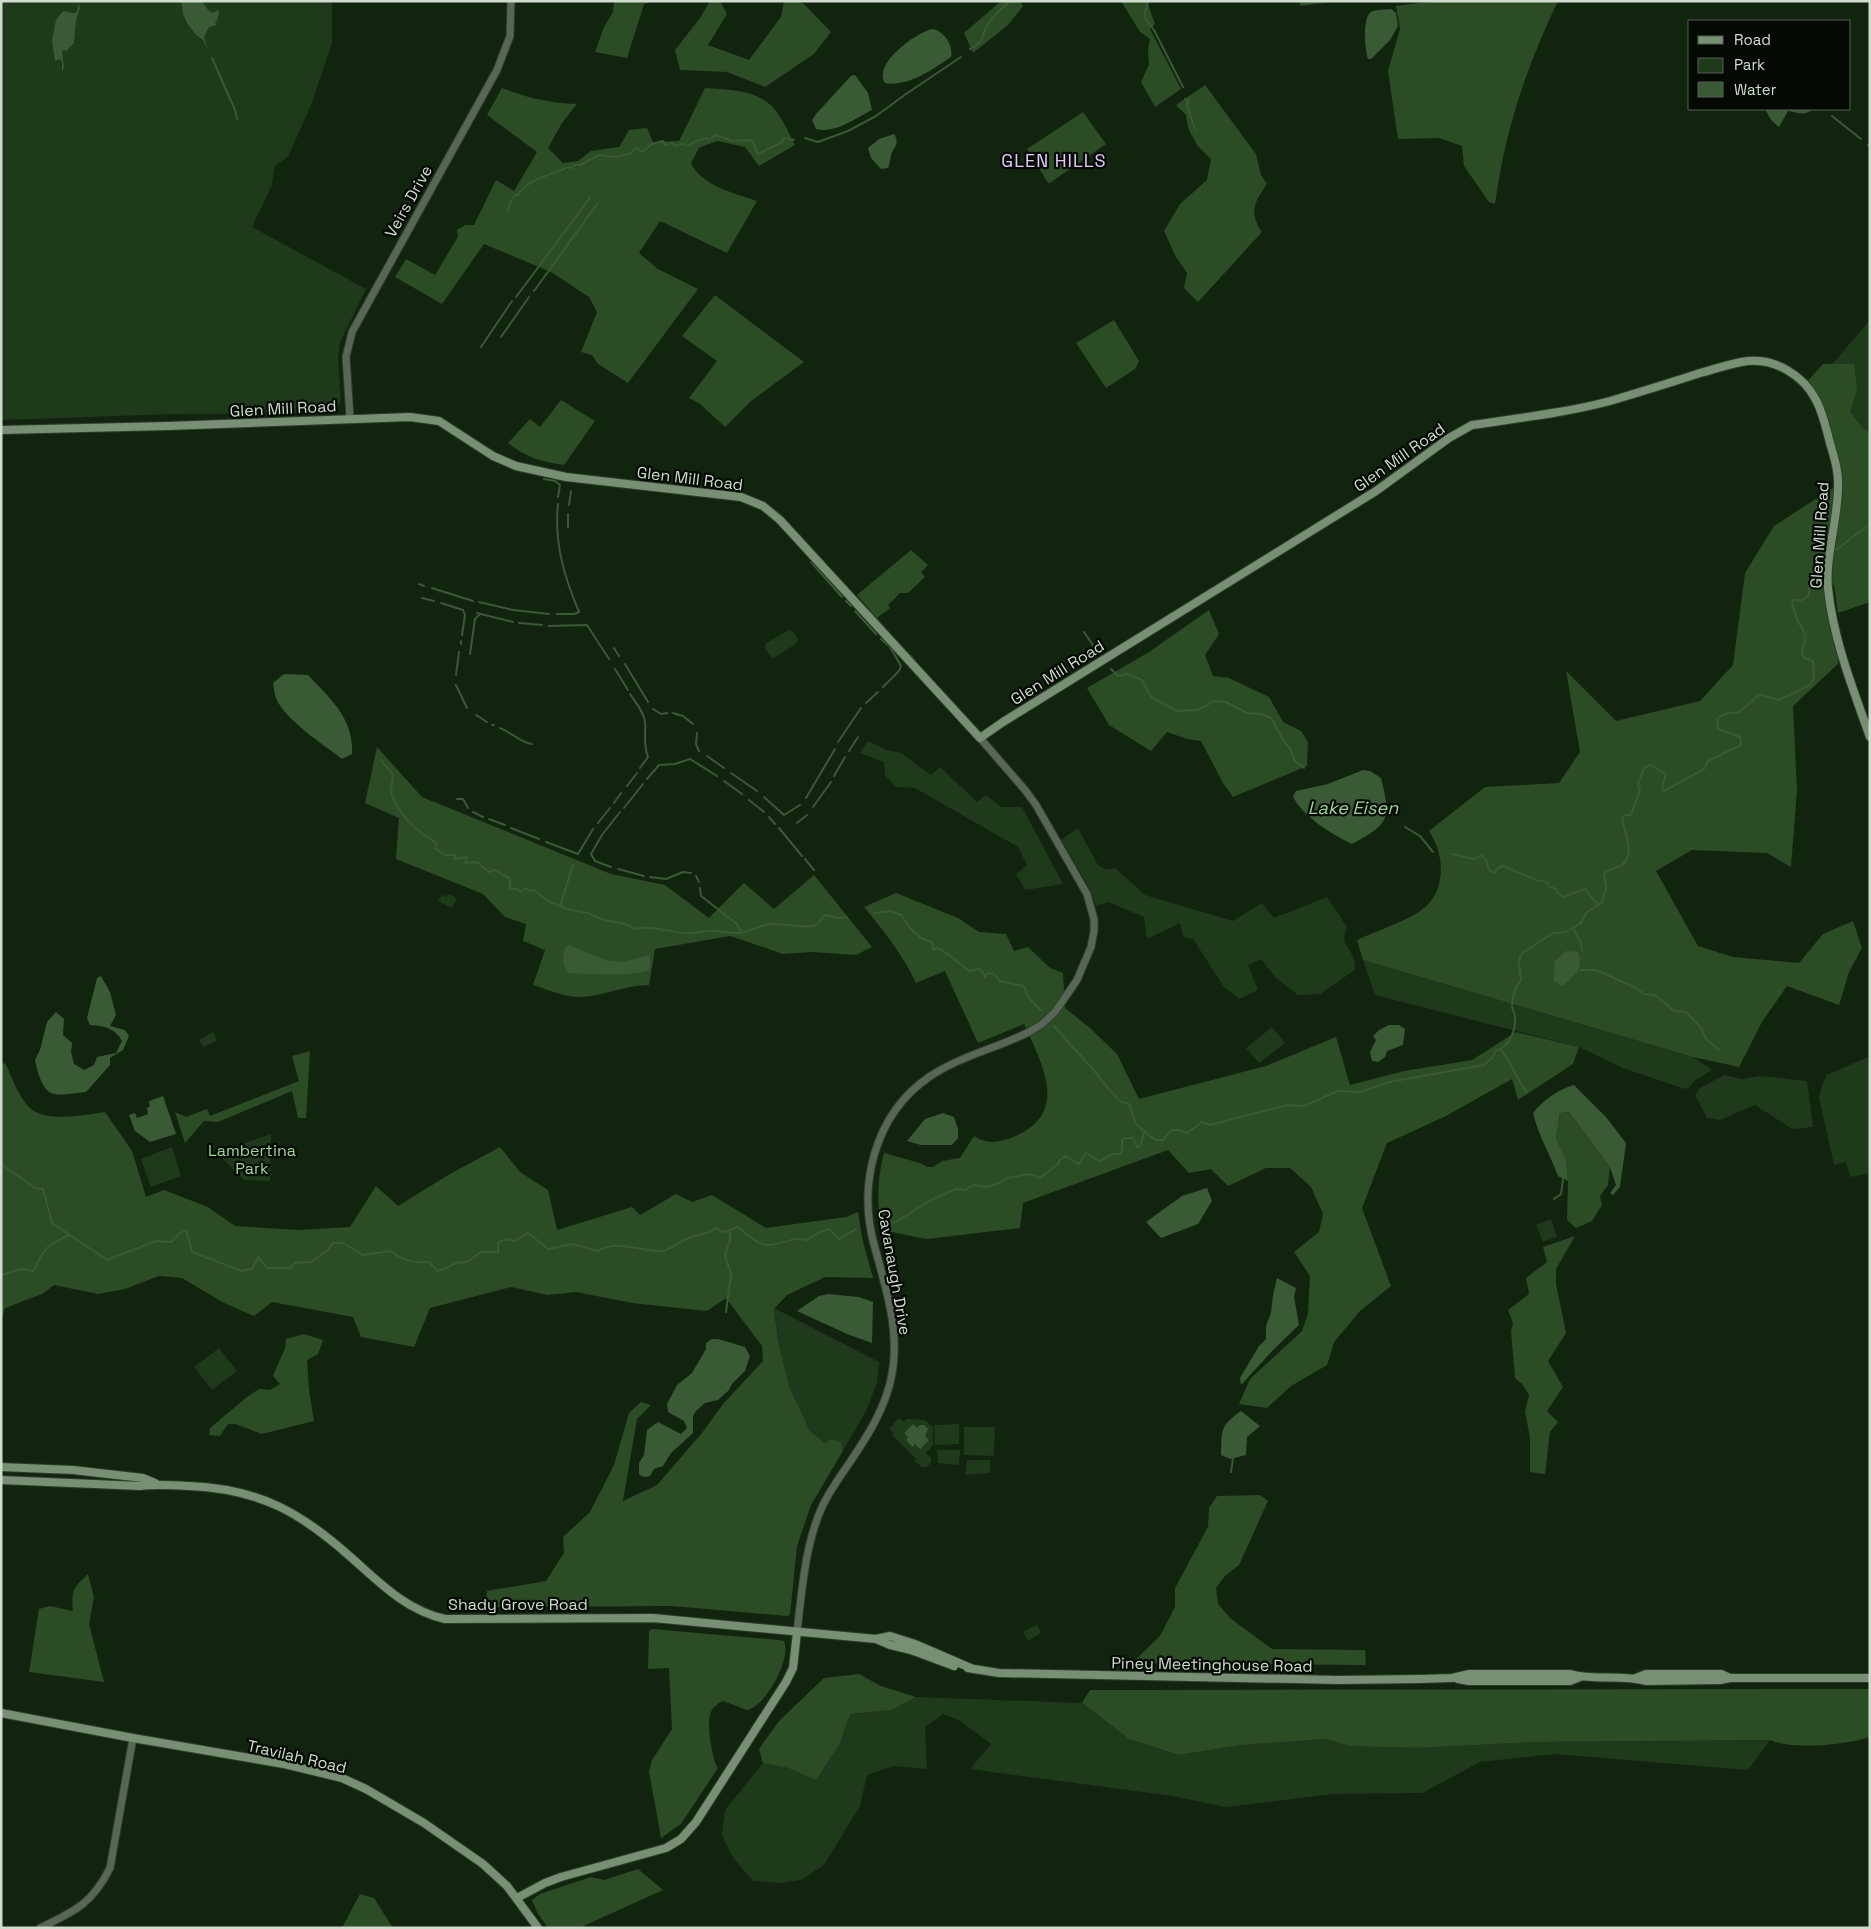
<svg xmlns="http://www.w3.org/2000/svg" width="1871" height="1929" font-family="'Space Grotesk',sans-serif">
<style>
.green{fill:#1f391b}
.forest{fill:#2c4c26}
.water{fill:#395a34}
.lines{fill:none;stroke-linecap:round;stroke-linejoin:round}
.stream{stroke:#395a34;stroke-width:2}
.tertiary-casing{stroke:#2c3e29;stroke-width:9}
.secondary-casing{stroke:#2c3e29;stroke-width:10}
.tertiary{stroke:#576655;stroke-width:7}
.secondary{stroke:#778f73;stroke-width:8}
.labels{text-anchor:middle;stroke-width:4.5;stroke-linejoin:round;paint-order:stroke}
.street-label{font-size:16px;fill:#d0ddce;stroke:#040a03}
.park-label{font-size:16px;fill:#a1d698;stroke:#040a03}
.neighbourhood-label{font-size:18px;letter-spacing:1px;fill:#e7c8fe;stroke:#040a03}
.water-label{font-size:18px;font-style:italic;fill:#9ed395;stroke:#040a03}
</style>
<rect width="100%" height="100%" fill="#11240e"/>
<path class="green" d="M1,1H332V43L311,105L288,157L276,165L274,169L272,185L252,227L366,289L340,342L338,359L341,402L331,413L172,414L1,420Z
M1870,320V529L1843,522L1820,378Z
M789,630L793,631L798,640L796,644L774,658L771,657L765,648L766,643Z
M868,741L887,750L901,753L931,775L940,767L977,802L986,795L1001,807H1022L1063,884L1025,890L1016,874L1027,865L1018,847L915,788L896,787L885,775L884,762L860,753Z
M1078,828L1098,865L1106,870L1115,868L1145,895L1233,921L1262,903L1274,918L1327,897L1347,927C1340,947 1348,942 1353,957C1355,961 1355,966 1355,970L1320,994L1298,995L1276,978L1261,959L1248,965L1258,990L1239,999L1224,987L1193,939L1183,937L1180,923L1147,939L1144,917L1108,902L1096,906L1089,887L1061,840Z
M448,894L457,898L452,908L438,901L442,895L446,897Z
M1363,960L1693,1057L1712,1070L1695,1080L1690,1087L1685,1089L1623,1068L1579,1047L1375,995Z
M1272,1027L1285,1043L1259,1063L1246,1048Z
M213,1032L217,1041L203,1047L199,1040Z
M1870,1056V1173L1850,1177L1846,1162L1834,1165L1819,1097L1822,1085L1827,1075Z
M1724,1075L1742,1079L1761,1076L1807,1081L1813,1127L1792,1129L1755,1105L1720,1120L1707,1118L1695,1095L1700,1088Z
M271,1134L270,1181L244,1180L223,1159L233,1147Z
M172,1147L181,1176L151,1187L141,1159Z
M1551,1219L1557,1237L1543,1242L1536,1225Z
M774,1308L879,1362L877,1382L867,1409L843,1451L841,1442L825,1443L810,1431L789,1386L778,1340Z
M219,1348L237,1371L212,1390L194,1367Z
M899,1418L904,1422L906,1419L925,1420L933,1427V1445L926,1453L931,1458V1463L927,1467H922L914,1461L916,1459L893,1436V1432L889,1429Z
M959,1424V1444L935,1445L934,1425Z
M964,1427H995L994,1456L964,1455Z
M937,1450H960L959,1465L938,1463Z
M967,1460H990V1473L965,1475Z
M1037,1625L1041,1633L1028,1641L1023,1632Z
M916,1697L1082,1703L1129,1739L1179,1755L1242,1745L1326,1739L1349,1746L1417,1748L1534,1742L1770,1740L1748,1770L1554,1754L1480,1762L1422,1793L1333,1794L1226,1807L1172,1796L970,1769L991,1744L959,1720L943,1714L925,1727L927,1769L894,1766L867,1775L860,1806L824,1865L801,1880L780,1883L753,1881L733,1858L722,1835L725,1810L763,1763L788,1768L816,1780L850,1714L892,1710Z"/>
<path class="forest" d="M614,1H655L644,4L627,58L595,52L604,27L613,12Z
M710,1H720L727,14L708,45L749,60L781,17L784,1H797L804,4L831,32L814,54L765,87L727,72L680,70L675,50L700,18Z
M1001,1H1020L1023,6L1008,25L973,53L964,33Z
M1121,1H1147L1155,24L1150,29L1181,89L1155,107L1141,82L1149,64L1148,50L1150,39L1140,32Z
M1298,1H1339L1301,6Z
M1434,1H1558C1526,68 1505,130 1495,204L1489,202L1464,166L1462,146L1439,138L1398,139L1388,71L1400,29L1396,6Z
M1205,85L1256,154L1261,175L1267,184C1255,201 1248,212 1262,232L1198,302L1184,288L1187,273L1176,257L1164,231L1180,204L1207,180L1211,159L1197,145L1188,128L1186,115L1176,105Z
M502,88C529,98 549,103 577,104L562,123L548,148L563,163L578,161L591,151L619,147L629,130L647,128L653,142L679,141L705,88C731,90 759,89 776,111C784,121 789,134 795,145L759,166L745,147L717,141L699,148L691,163C702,186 734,193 757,201L727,253L660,221L639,253L658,269L698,289L628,383L598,364L592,355L581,352L597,312L589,297L551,272L484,244L442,304L395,277L406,259L435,275L458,237L457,230L465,225H474L496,180L514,191L537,152L487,115Z
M1083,112L1106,144L1050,183H1048L1027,149Z
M715,295L804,362L751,401L725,427L700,404L689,398L717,361L682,336Z
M1114,320L1139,361L1135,369L1106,388L1076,343Z
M1823,364H1854L1857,389L1850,412L1863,428L1870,433V602L1838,613L1834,585L1828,586L1839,642L1838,664L1793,706L1797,790L1791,867L1767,853L1692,850L1656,871L1698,946L1733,957L1799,963L1823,934L1853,921L1862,948L1849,972L1839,1005L1787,986L1762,1022L1739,1067L1693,1057L1363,960L1357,940C1376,931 1399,924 1417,913C1447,896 1446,856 1429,831L1485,787L1559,783L1580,752L1566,671L1616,721L1700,701L1733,665L1745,573L1774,526L1839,484L1822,413L1805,384Z
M561,400L595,421L564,465C542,462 525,457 508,443L530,419L540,427Z
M911,550L928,565L921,572L925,577L908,593H900L888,605L890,608L877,618L857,595Z
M1209,610L1219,634L1205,655L1213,676L1229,678L1269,697L1283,722L1301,731L1308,742L1307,766L1233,797L1223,783L1201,741L1187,739L1167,732L1151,751L1109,725L1087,688L1149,652Z
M377,747L422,797L611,874L665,885L709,918L744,883L774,909L814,875L872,947L856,955L812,952L783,954L730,936L655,949L649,985C627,985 606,995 583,997C566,998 549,990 533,985L545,950L523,941L526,924L505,917L483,894L396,859L399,818L365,803Z
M896,893L958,918L979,932L1006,934L1014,951L1028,947L1050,968L1063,973L1065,1008L1090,1028L1117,1054L1139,1099L1266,1066L1336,1037L1350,1085L1404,1071L1472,1060L1516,1032L1579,1047L1573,1064L1518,1100L1512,1079L1446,1116L1387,1143L1362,1208L1391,1286L1360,1311L1334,1342L1327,1365L1291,1386L1267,1408L1239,1404L1250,1379L1302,1331L1308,1314L1310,1276L1294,1252L1319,1232L1323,1214L1311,1187L1290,1168H1266L1228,1186L1211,1169L1189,1173L1168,1150L1023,1203L1020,1228L927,1239L881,1230C877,1204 877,1178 884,1153L920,1163L927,1167H933L942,1161L960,1158L974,1136C986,1144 997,1143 1011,1138C1071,1115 1043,1066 1024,1024L978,1043L945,971L916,983C903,955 884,931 864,907Z
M310,1051L306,1118H298L292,1091L218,1122L204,1121L185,1143L175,1112L186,1117L207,1109L210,1116L299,1081L292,1056Z
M5,1063C12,1077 17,1093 27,1105C42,1124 84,1115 105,1112L132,1151L146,1197L164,1190L208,1207L235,1226L298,1230L350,1227L376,1186L398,1206L450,1174L500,1147L520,1172L548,1190L557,1230L632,1207L640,1215L676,1194L692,1202L712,1195L766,1228L846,1217L858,1212L863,1242L873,1278L825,1277L787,1295L774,1309L778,1340L789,1386L810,1431L825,1443L832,1439L841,1442L843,1451L811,1505L797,1546L790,1615L787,1616L672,1606L487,1607L486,1602L487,1591L546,1581L564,1553L563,1537L590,1512L614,1465L629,1413L641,1402L651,1405L637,1419L623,1501L657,1485L702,1433L723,1404L763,1361L762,1346L726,1298L707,1311L632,1303L576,1292L548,1295L511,1287L430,1308L414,1347L361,1337L353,1317L272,1302L254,1316L224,1303L182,1278L159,1276L125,1289L98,1294L54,1285L42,1294L5,1308L1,1321V1065Z
M1569,1112L1610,1167L1608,1185L1600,1196L1602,1205L1592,1221L1576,1228L1567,1220L1568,1181L1566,1161L1556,1138L1560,1113Z
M1575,1236L1556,1269V1284L1566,1333L1548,1361L1563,1387L1547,1411L1558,1422L1550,1432L1545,1474L1530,1472V1438L1525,1411L1529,1395L1522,1384L1515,1378L1511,1331L1513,1323L1508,1310L1529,1294L1526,1278L1547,1262L1543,1247Z
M304,1334L323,1340L318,1354L307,1360L309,1390L314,1421L262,1434L235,1424H228L220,1436L209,1435L210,1428L247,1397L259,1389L270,1390L280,1384L273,1376L285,1348L286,1339Z
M1260,1495L1268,1501L1239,1565L1225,1576L1216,1588L1218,1604L1230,1618L1272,1649L1365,1650L1366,1665L1132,1663L1160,1636L1175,1607V1588L1208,1527L1209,1508L1217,1496Z
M88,1574L94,1597L89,1624L104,1682L29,1672L39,1609L50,1606L73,1611C71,1591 73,1588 88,1574Z
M652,1629L779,1640L784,1641C792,1659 765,1707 747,1710L723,1701C719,1703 713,1707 711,1712C706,1720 712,1760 718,1768L681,1824L661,1838L649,1771L652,1760L672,1729L669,1668L648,1669L649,1634V1631Z
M859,1674L881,1686L916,1697L892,1710L850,1714L840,1743L816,1780L788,1768L763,1763L759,1749L779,1721L824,1678Z
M1870,1689V1737C1846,1745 1793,1750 1770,1740L1534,1742L1417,1748L1349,1746L1326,1739L1242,1745L1179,1755L1129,1739L1082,1703L1090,1690Z
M638,1869L663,1890L579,1928H548L537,1912L532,1900L540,1894L591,1877L604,1880Z
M360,1894L374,1898L393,1928H342Z"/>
<path class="water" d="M181,1C186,1 197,0 202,2C206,5 206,10 213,13L218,10L219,12L217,21L215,23L217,25L209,27L204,37L208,50L203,40L196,35L187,23L183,14Z
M78,4L80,8L76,20L74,43L66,51L63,50L62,52L64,67L62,72V61L59,59L55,61L52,40L56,20L63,11L73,13L77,12Z
M1391,9L1396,13L1398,26L1390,40L1371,59H1368C1365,51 1362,17 1371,12C1376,9 1385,10 1391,9Z
M932,29C943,30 954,45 951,57C933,69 909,87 885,83C872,64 917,32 932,29Z
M855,75L868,93L872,110C856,118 835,134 816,129L812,120L816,114L851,76Z
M1765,109H1812C1805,117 1797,112 1788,111L1779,127L1771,120Z
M894,134C900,143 894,147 891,155C890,160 890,163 888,168L881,169L871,158L868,148L879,139Z
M284,674L308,675C331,699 354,719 352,754L342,759C324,745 284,719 276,698C274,693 274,687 273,683Z
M1363,770L1370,771L1381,778C1391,818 1390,824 1352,844C1334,835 1301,816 1293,796L1296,791L1328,784Z
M569,945L605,960L622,962L650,955V969C641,977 583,974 569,973C561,966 563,957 565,948Z
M1566,951L1578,952C1584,971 1576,973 1563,986L1553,980L1555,961Z
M101,976L110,992L116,1015L110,1026L125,1030L129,1036L123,1050L110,1058V1065L86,1092C76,1093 63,1096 54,1094C42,1092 37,1070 35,1060L40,1050L47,1022L56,1012L64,1019L63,1035L72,1043L71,1052L74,1064L84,1070L94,1065L97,1057L116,1053L122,1041C115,1028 104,1026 90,1025L87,1018L97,978Z
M1389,1025H1399L1405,1029L1403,1045L1387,1051L1385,1057L1378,1062L1372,1061L1370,1052L1376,1040L1373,1036L1379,1030Z
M1574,1085L1606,1117L1626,1143L1620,1187L1613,1195L1610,1193L1616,1185L1610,1167L1569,1112L1560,1113L1556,1138L1566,1160L1568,1181L1558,1176C1550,1154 1538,1135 1533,1113C1543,1100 1559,1089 1574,1085Z
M163,1096L176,1134L150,1142L135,1131L129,1115L135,1113L137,1118L148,1114L147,1108L150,1106L149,1101Z
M943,1113L954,1117L958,1129V1138L952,1145H921L907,1141L925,1119Z
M1207,1188L1212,1201L1198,1224L1161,1238L1146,1222L1182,1196Z
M1277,1278L1296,1288L1294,1297L1299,1325L1274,1349L1241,1385L1240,1378L1259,1346L1266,1339V1326L1271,1313L1273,1295Z
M828,1294L859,1297L873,1302L872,1343L847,1334L797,1311L819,1296Z
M712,1339H718L745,1347L750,1356L745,1371L732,1384L728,1391L718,1400L705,1403L696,1411L693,1416V1433L671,1453L663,1466L654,1469L650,1476L645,1477L639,1475V1463L644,1455L647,1430L658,1422L681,1434L687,1428L684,1421L668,1412L667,1404L677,1385L692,1373L706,1349V1343Z
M1241,1411L1260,1426L1247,1437L1246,1455L1230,1459L1221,1455C1222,1430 1219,1427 1241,1411Z
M913,1424L917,1428L920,1425H924L928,1429L925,1436L929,1440L920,1449L915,1444L913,1447L906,1440L908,1437L904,1433Z"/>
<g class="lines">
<path class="stream" d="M1148,1L1144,17L1154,30L1183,87
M970,49C989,39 979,36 988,24C994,16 1002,8 1010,1
M212,58L235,110L237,119
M1185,99H1188L1187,106L1195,129
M1824,109H1825
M1832,116L1861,139
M805,138L818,142L848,131L876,116L906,94L961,57
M1868,145L1870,146
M508,211L511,201L515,195H518C528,178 552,175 568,167L572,168L575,165H580L599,155L614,157L630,154L636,148L642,152L652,144L663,141L665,145L672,143L676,146L682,144L688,146L694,142L706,138L709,140L716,135L732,141L749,140L753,142L758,154L782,142L784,138L794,140
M534,291L598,203
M516,297L590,198
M501,337L529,297
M481,347L512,301
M544,479L555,481L560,485L558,497
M569,505L571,491
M568,514V527
M1836,550L1870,524
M811,562L842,597
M419,584L424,586
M432,588L473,601
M422,598L434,601
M846,601L851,606
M479,602L513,610L549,614
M441,603L463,610L465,615L462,635
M867,609L883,626
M855,611L876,634
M477,613L513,622
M557,614H574L579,612C564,576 554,543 558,504
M519,623L542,625
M549,626L587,625L609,659
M1084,632L1099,654
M889,633L893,638
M881,639L890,647L901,666L899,671L883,687
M897,642L905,651
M461,644V641
M614,648L619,656
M470,654L475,619L480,614
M911,656L915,661
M625,664L648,702
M615,669L628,690
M1111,669L1118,676L1127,674L1142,680L1151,697L1177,711L1197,710L1206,706L1213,701L1226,702L1247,713L1261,714L1271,718L1284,742L1290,748L1294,760L1304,768
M456,675L459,652
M456,685L467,708
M630,694C636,703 644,712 645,722C646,735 643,745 648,757L640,768
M866,703L878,692
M653,709L661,714L667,713
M673,713L683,716L693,724
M476,715L487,722
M492,725H494
M500,728C511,732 521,743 532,744
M697,733L696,744L699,751
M838,742L861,708
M849,751L858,737
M707,756L724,768
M381,760L393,775C392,781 390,790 392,795C398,815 420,834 437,843L435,848L445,855H455L454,859L467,857L465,863L477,862L489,872L495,870L510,879V889H518L520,892L526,888L530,891L534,890L548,901L567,909L588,913L604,920L625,924L634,929C651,925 668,932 686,933C695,934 708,930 716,931C724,932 732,933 739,933C751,932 761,924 772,924C782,923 810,930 817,924C820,922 822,918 825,915L839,918L847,917
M731,773L757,791
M834,776L845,757
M647,779L659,765L675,764L690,759L717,776
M724,781L742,794
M627,786L637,773
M764,797L784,815L800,805
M806,798L835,749
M457,799H463L468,808
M749,800L764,812
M614,803L621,793
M813,807L831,782
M624,808L643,784
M473,812L483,817
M769,817L775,824
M489,819L505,825
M598,823L610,808
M797,823L807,815
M1405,827L1420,836L1433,852
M511,828L539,839
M779,828L802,856
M546,842L578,854L593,829
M1452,854L1474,859L1482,855L1486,860L1489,870L1494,873L1498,868L1503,866L1536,880L1546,882L1550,887L1556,889L1558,893L1563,897L1585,889L1598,905
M805,859L814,870
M611,867L595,861L591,854L602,835L620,812
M618,869L644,876
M696,876L699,882
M650,877L666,879L683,872L691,873
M700,888L701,896L737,924L741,933
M563,907L561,903L573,865
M874,913L891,911L901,915L910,928L921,938L933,943V950L937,948C949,953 959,963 969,971L979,969L983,972L985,977L987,973L994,974L1000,981L1024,986L1028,997L1042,1011
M1573,928L1581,943L1582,950
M1580,970H1596L1636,988L1644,994L1655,995L1674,1011L1686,1012L1701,1028L1706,1039L1719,1050
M1054,1026L1097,1074C1103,1085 1113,1091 1119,1101L1129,1104L1136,1124L1155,1140H1163L1171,1130H1179L1187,1133L1202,1122L1210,1125L1287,1105L1304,1106L1338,1091L1360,1092L1389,1082L1484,1065L1493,1057L1495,1051C1509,1048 1516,1031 1515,1017C1515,1013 1512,1010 1512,1006C1512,997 1516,986 1521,980L1519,963L1521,954L1553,933L1566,932L1581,923L1586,913L1602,902L1606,888L1604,874C1609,868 1616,869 1622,865C1636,854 1624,831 1622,818L1626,815H1631L1640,790L1638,784L1644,768L1650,765L1666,774L1662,787L1664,791L1704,769L1708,761L1741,745L1740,737L1718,729L1717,719L1724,714L1739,712L1758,696L1762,695L1779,700L1810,685L1814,678L1813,661L1803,657L1802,648C1810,636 1802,630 1797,619C1795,614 1794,608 1792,603L1794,600H1802L1809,595C1808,577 1813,567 1825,554
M1501,1050C1512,1063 1516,1079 1527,1092
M1,1164L35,1188L43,1189L52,1223L107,1260L156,1241L171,1242L179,1234L186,1230L192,1252L242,1271L252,1269L258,1257L267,1268H290L295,1263L311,1262L328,1250L333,1243H343L363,1255L391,1251C403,1261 414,1263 429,1262L438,1271L457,1263L467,1262L481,1252H498V1243L506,1239L515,1241L528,1233L548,1249L572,1244L598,1251C616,1239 639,1251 660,1251C670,1251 676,1244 684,1240C692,1236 703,1234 711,1232L714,1228L725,1232L738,1227C746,1233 757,1245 768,1245C782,1245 793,1236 807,1240L820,1232L829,1229L839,1239L856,1229
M1554,1199L1561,1194L1563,1179
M882,1226L894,1223L931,1200L956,1189L965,1190L973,1185L988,1187L999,1183L1007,1178L1029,1174L1040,1178L1058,1164L1060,1160L1065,1156L1079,1164L1086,1153L1099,1161L1113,1154H1120L1122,1151V1140L1125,1138H1133L1137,1147L1141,1145L1144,1132
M1,1275L21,1269L33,1271C38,1265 38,1259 43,1253C49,1244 59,1240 69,1235
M726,1312L731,1274L725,1256L730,1240V1231
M1231,1472L1233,1458"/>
<g class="tertiary-casing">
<path id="tertiary" d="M350,418L346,357L352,332L497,70L510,36L511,1
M797,1632C802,1590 805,1545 822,1507C829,1492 839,1478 848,1465C867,1437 886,1408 892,1374C900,1331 886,1289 875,1248C857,1186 874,1115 929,1077C958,1057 997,1048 1029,1032L1042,1024L1055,1012L1077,980L1091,947L1094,931V919L1087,894L1036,805L1025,790L980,738
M40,1928C75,1911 92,1904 110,1868L133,1738"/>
</g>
<g class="secondary-casing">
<path id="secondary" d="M1,430L168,426L410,417L439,421L493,456L516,466L566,477L741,497L763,506L780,520L980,738L1003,722L1376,491L1449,438L1472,425C1518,418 1565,413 1610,401C1640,392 1670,383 1700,373C1715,369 1732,363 1748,361C1775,358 1804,376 1816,400C1823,413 1826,428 1830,443C1834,457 1839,472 1838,487C1838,519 1825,558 1828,588C1833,639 1853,689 1870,737
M1,1467L73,1470L143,1478L155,1483
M1,1480L140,1486C157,1484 172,1485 189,1486C261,1489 302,1513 354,1560C382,1585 408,1611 445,1619L653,1618L876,1639L890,1636L915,1644L973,1669
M876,1639L890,1645L911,1650L954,1666
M968,1668L999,1673L1338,1680L1419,1679L1452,1678L1469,1674H1570C1595,1681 1621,1674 1646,1681L1720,1680L1730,1678H1870
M1636,1678L1646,1674H1721L1730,1678
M1458,1679L1469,1681H1570L1580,1677
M1,1713L133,1738L284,1764L342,1778L366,1789L424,1823L483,1864L507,1886L538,1928
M517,1898L545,1883L561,1877L666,1848L681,1839L696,1822L786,1682L793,1668L797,1632"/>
</g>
<use href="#tertiary" class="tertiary"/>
<use href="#secondary" class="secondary"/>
</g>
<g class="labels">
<g class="street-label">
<text transform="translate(408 201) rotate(-61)" y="6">Veirs Drive</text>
<text transform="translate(283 408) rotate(-3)" y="6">Glen Mill Road</text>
<text transform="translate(1399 457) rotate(-35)" y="6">Glen Mill Road</text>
<text transform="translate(690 478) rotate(7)" y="6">Glen Mill Road</text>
<text transform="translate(1819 535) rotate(-86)" y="6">Glen Mill Road</text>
<text transform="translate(1057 672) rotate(-32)" y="6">Glen Mill Road</text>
<text transform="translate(895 1272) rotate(80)" y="6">Cavanaugh Drive</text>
<text x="518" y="1610">Shady Grove Road</text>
<text transform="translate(1212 1664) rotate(1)" y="6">Piney Meetinghouse Road</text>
<text transform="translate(297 1756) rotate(13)" y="6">Travilah Road</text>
</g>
<g class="park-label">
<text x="252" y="1156">Lambertina<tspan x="252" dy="18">Park</tspan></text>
</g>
<g class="neighbourhood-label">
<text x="1054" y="167">GLEN HILLS</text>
</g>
<g class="water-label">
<text x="1353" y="814">Lake Eisen</text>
</g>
</g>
<rect width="1871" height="1929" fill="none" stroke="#d0ddce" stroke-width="5"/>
<rect x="1688" y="20" width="162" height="90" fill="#040a03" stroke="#565e54"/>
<rect x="1698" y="36" width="25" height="8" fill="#778f73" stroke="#565e54"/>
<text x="1734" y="45" font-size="15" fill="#d0ddce">Road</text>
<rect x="1698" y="58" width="25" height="15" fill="#1f391b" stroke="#565e54"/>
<text x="1734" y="70" font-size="15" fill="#d0ddce">Park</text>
<rect x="1698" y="82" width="25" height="15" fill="#395a34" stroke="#565e54"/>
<text x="1734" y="95" font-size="15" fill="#d0ddce">Water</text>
</svg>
